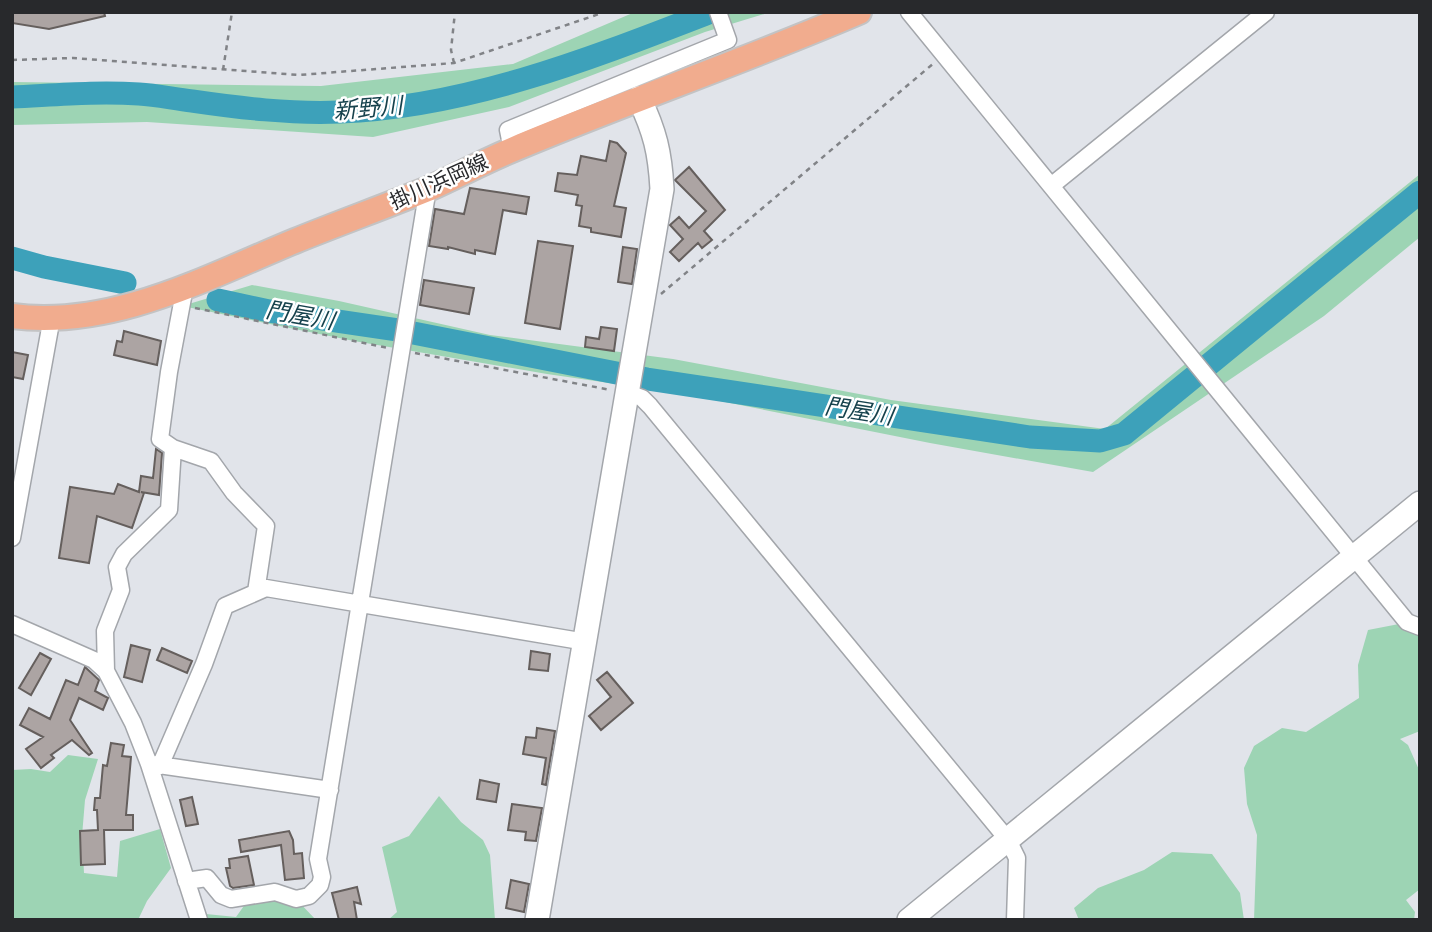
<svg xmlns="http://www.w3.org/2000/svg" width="1432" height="932" font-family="'IBM Plex Serif','Noto Sans JP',serif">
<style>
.green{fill:#9dd4b4}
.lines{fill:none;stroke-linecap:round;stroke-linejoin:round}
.river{stroke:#3da1ba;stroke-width:23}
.building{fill:#aca4a3;stroke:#655f5d;stroke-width:2}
.street-casing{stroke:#a3a6ab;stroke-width:19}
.secondary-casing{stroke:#a3a6ab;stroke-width:26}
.primary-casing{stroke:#c3c3c4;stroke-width:28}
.path{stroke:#818387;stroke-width:2.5;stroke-dasharray:5 5;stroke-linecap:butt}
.street{stroke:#fff;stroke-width:16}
.secondary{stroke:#fff;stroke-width:23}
.primary{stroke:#f1ac8e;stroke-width:24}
.labels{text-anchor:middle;stroke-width:5;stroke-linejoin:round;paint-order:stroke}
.street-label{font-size:21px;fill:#28292c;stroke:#fff}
.water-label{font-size:23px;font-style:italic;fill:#16424d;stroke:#fff}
</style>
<rect width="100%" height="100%" fill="#e1e4ea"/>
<path class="green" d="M635,12H771L705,32L509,107L373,137L147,122L12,125V82L321,86L513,64Z
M1420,174V237L1324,316L1093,472L930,443L685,394L547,374L354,341L182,306L252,285L339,301L490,335L673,359L891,400L1105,429Z
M1399,624L1405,630L1420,635V731L1400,739L1408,745L1420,772V889L1406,900L1415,912L1414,920H1254L1257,835L1247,804L1244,768L1254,746L1282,728L1306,732L1359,698L1358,665L1368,630Z
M68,755L98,759L85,800L82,836L84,873L117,877L120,841L160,829L171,868L147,901L138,920H12V770L31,769L50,772Z
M439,796L461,822L483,840L490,855L495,920H388L397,912L382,847L409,836Z
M1172,852L1212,854L1240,893L1244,920H1079L1074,908L1098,888L1144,870Z
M251,896L296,899L316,920H195L196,913L236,917Z"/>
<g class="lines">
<path class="river" d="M12,97C55,95 97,91 139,94C157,95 174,99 192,101C240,108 290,114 340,112C469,107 592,58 711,12
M12,258L44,267L125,283
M218,300L269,311L398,330L647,379L1030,437L1100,441L1124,434L1420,192"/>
</g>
<path class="building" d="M12,12H104L105,16L49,29L12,23Z
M610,141L617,143L626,153L614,206L626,208L621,237L591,232V228L579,226L582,206L576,205L578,195L555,191L558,173L577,175L581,156L606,161Z
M689,167L725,210L704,231L712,240L702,248L698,243L679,261L670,252L683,239L670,225L679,217L689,228L706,211L675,180Z
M470,188L529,197L526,214L503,210L495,254L475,250V254L448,247V249L429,246L435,209L464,214Z
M538,241L573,246L560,329L525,323Z
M623,247L637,249L632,284L618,282Z
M424,280L474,288L469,314L420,305Z
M601,327L617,329L614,351L585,347L586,337L599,339Z
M124,331L161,341L157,365L114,355L117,341L122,342Z
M12,352L28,355L23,379L12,377Z
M156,449L162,453L159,495L141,492L144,493L132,528L97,516L89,563L59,558L70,487L114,494L118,484L139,492L141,476L153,478Z
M131,645L150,650L142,682L124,677Z
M162,648L192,661L187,673L157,660Z
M531,651L550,654L548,671L529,669Z
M40,653L51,659L31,695L19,688Z
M85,667L99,680L95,691L108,698L103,710L79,698L70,720L92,753L89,755L72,740L51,755L54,758L41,768L26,749L43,737L20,725L29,708L50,719L66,680L78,685Z
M607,672L633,703L601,730L589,716L611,697L597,680Z
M537,728L555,731L546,785L542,784L546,758L523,754L526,737L536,738Z
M111,743L124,745L122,756L131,757L126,815H133V830H104L105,864L81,865L80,831L98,830L97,810H94L95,798H100L103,765L107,766Z
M480,780L499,784L496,802L477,799Z
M192,797L198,824L186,826L180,800Z
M512,804L542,808L536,841L525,840L526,832L508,830Z
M289,831L293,840L294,854L302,853L304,878L285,880L281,845L241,852L239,840Z
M248,856L254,885L233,888L230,886L226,868H230L229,859Z
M511,880L529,884L524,912L506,908Z
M357,887L361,904L354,902L357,920H339L332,893Z"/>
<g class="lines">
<g class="street-casing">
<path id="street" d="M909,12L1407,622L1420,627
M512,150L508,130L728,40L718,12
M1051,186L1266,12
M185,287L169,372L160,439L173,448L211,461L234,493L266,526L256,592
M628,393L642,398L650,406L1008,840L1017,858L1015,920
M12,538L52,317
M12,624L94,660L106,671L133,723L149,764L199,920
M106,671L105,631L121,590L117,567L124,554L169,510L173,448
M152,764L330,790
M160,766L204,664L225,606L266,588L586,642
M186,881L207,878L221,895L231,899L275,892L296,899L309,896L320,885L322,877L318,859L428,188"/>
</g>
<g class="secondary-casing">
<path id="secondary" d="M537,920L662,189C660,152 655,132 639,98
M909,920L1420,503"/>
</g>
<g class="primary-casing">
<path id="primary" d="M12,316C112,329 205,278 295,241C339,223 384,207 428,189C457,176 485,161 514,149C628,101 745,61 859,12"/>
</g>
<path class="path" d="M12,60L73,58L299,75L454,63L605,12
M454,63L451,50L455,12
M223,70L232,12
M661,294L934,63
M195,308L388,348
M415,353L611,390"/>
<use href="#street" class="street"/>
<use href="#secondary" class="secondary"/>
<use href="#primary" class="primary"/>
</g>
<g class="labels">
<g class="street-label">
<text transform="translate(439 182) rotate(-24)" y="7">掛川浜岡線</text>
</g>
<g class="water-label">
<text transform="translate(368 108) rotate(-5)" y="8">新野川</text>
<text transform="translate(300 315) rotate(10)" y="8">門屋川</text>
<text transform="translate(859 411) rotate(9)" y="8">門屋川</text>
</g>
</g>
<rect width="1432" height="932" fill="none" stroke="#28292c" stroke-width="28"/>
</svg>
